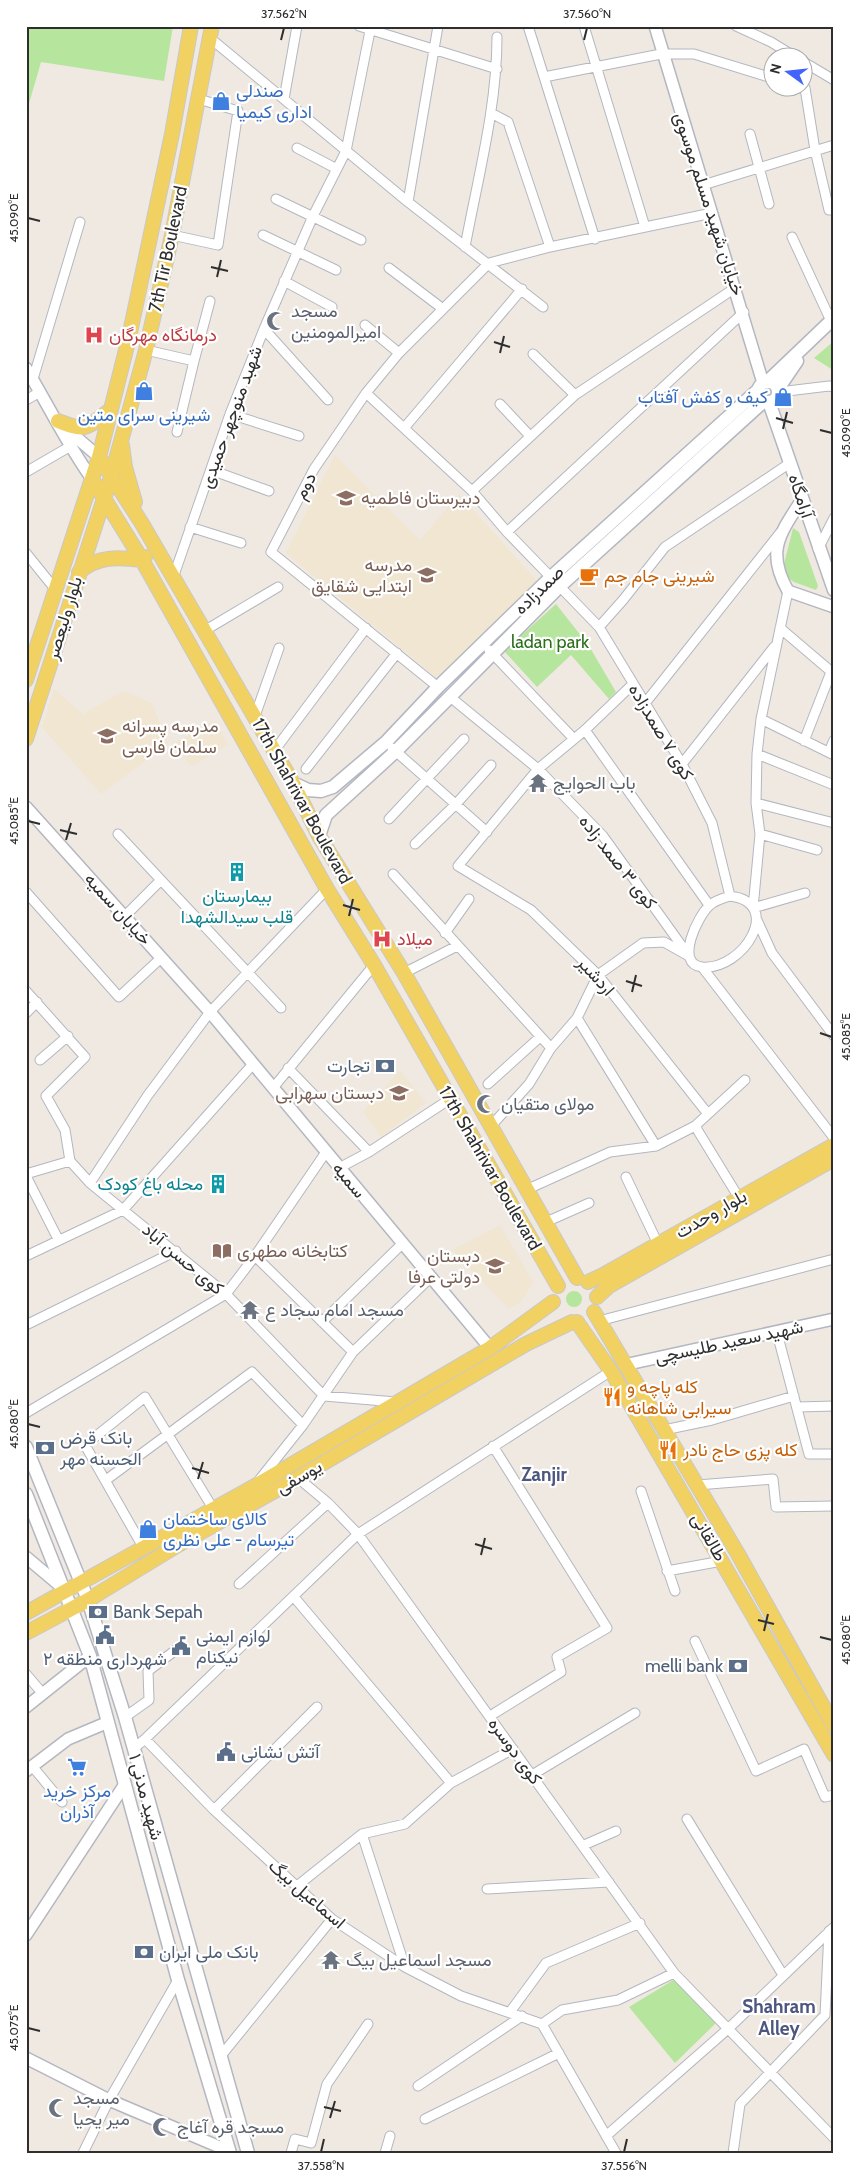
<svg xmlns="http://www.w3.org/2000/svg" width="860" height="2179" font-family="Cabin,Vazirmatn,sans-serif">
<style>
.education{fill:#f0e6d1}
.green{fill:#b6e59e}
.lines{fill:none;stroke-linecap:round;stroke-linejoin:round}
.minor-casing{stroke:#b4b7c1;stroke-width:11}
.tertiary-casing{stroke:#b4b7c1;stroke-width:14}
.secondary-casing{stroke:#b4b7c1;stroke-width:15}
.primary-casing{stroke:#c9c9c9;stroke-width:16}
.minor{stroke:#fff;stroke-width:9}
.tertiary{stroke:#fff;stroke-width:11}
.secondary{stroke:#fff;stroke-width:12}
.primary{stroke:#f2d163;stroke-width:14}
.ticks{fill:none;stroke:#2e2e2e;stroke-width:2}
.labels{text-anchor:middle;stroke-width:4.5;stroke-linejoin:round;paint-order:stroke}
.shop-label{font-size:18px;fill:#366cbe;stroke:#fff;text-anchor:start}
.street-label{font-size:18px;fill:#2e2e2e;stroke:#fff}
.worship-label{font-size:18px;fill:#5b616d;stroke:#fff;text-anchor:start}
.health-label{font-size:18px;fill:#be3a42;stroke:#fff;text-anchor:start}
.education-label{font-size:18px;fill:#785e54;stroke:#fff;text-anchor:start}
.food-label{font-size:18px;fill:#c56008;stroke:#fff;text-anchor:start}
.park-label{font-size:18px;fill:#2c6e1b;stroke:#fff}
.culture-label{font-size:18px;fill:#0d838f;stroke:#fff}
.service-label{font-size:18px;fill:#4e5e75;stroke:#fff;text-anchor:start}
.neighbourhood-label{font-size:19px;font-weight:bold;fill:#4d5680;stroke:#fff}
.neatline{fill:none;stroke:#2e2e2e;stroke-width:2}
.ticks-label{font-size:12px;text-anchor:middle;fill:#2e2e2e}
</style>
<rect width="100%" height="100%" fill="#efe9e1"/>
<path class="education" d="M335,455L420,540L459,494L537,581L437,678L286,553Z
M54,689L83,714L123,691L152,703L168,744L101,794L42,727Z
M215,721L228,745L192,766L172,744Z
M400,1070L426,1103L381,1137L363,1112Z
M500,1225L533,1282L522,1301L509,1309L452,1250Z"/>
<path class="green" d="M26,26H173L164,81L41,62L26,114Z
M834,341V369L833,370L814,358Z
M793,528L799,532L818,586L816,590L794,582L785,576L784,564Z
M556,604L589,646L616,692L609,699L571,655L537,687L504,651Z
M566 1299a8 8 0 1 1 16 0a8 8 0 1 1-16 0Z
M675,1979L716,2023L675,2063L629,2007Z"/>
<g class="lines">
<g class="minor-casing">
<path id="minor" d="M359,26L497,69
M528,26L595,239
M584,26L645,227
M736,26L771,42L797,58
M210,38L408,202L543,307
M802,61L834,80
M544,77L661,54H694L772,78
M802,88H805L815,150L829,210H834
M284,99L297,26
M491,113L508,122L550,247
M750,134L769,204
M297,148L337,169
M703,185L834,145
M276,199L361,240
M408,202L438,26
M172,235L218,245L238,111L199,99
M263,235L336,270
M792,237L831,321
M465,247C478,177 497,107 497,37
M389,268L443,309
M284,281L332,307
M365,325L399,353
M264,329L328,400
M146,350L194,361L177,432
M533,354L575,395
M194,361L210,301
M33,379L80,222
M779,392L829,386L834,387
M366,393L472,491L507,532L599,627L682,764L712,823L730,896
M26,400L40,392
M500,404L530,436
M230,414L299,436
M405,427L522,289
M211,470L269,491
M26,472L69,447
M472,491L575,395L735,288
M190,527L241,543
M507,532L744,312
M818,549L834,518
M26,553L55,589
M173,578L230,414L264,329L313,216L346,151L371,26
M788,591L761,719L757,754L756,803L760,834L753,908L805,893
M599,627L623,600L665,547L790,463
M780,628L834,674
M204,631L278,587
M489,650L574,739
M633,684L585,730L538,769L458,866L531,910L598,975L708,1114
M438,687L271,552L314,469L366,393L399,353L489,263L550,247L712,213
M449,696L538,769L603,836L689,956
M646,702L780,533
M255,716L279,648
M761,719L834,755
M585,730L709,905
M804,741L831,672
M392,748L487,832
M274,751L366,628
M829,752L834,740
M757,754L834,785
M682,764L774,647
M306,769L397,653
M756,803L834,823
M389,819L464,739
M118,834L161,880
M760,834L817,850
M415,844L456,804L491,765
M393,874L551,1048
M26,892L119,997L161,958
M730,896C785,903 743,971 702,967C674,964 698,916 709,906C714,901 723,898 730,896Z
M124,917L161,880L281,1008
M757,920L772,953L834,1036
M445,933L469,899
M702,967L834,1138
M404,973L457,946
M26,991L85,1057L46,1096L65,1130L70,1161
M26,1013L37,1002
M577,1018L656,1146
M40,1060L68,1036
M288,1068L369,1152
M488,1084L540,1037
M273,1088L374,965
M491,1126L529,1084L551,1048L577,1018L598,975L643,943L664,942L687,955
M695,1126L739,1198
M70,1161L90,1183L226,1294L324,1396L396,1402
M339,1168L369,1152L450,1099
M26,1174L70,1161
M26,1176L58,1239
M626,1177L658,1244
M90,1183L148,1095L210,1012L327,889
M528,1189L610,1152L656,1146L695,1126L745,1080
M546,1222L589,1203
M26,1256L123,1210L253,1064
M255,1256L353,1352
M599,1321L834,1259
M322,1322L402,1244
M26,1325L176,1251
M777,1333L809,1454H834
M798,1407L834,1406
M26,1413L226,1294L255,1256L326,1152
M664,1430L712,1420L794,1396
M298,1478L328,1503L358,1534L674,1973L834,2138
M260,1479L303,1425L353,1352L430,1278
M106,1480L252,1372L303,1425
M697,1485L773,1479L776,1507L834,1506
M641,1491L675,1591
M143,1547L85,1445L145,1397L214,1510
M667,1571L722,1561
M239,1584L328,1503
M294,1597L451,1783
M695,1641L756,1771L804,1749L825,1797L834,1795
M26,1674L43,1694
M490,1716L561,1672L557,1657L607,1628L493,1446
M125,1717L149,1700L148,1671L181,1646
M145,1739L358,1534L611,1371
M133,1749L145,1739L214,1810L332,1919L405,1967L461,1996L542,2024L616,2153
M32,1766L62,1802
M532,1775L635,1713
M214,1810L317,1707
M687,1819L783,1975
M362,1834L405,1967
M584,1845L616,1831
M297,1886L362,1834L405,1824L451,1783L513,1749
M487,1889L609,1882
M510,2012L546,1963L640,1923
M542,2024L562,2010L618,2000L674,1973
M220,2057L332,1919
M418,2086L522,2016
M425,2119L559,2053
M606,2136L729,2028L834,1927
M83,2153L109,2100L178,1980
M291,2153L295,2139L311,2143L327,2084L368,2024
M385,2153L390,2136
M733,2153L740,2104L825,2015L829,1931"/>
</g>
<g class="tertiary-casing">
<path id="tertiary" d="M655,26L763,383
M26,368C48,405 67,444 92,479
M61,424L99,457
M801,501C779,535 766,552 788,591L834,607
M26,807L210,1012L490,1348
M624,1365L834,1319
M26,1557L64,1589
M26,1707L90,1656
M26,1771L68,1739L106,1723
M26,1935L125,1784
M26,2058L109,2100L229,2151"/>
</g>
<g class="secondary-casing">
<path id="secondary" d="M768,381L834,318
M758 392a10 10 0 1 1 20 0a10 10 0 1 1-20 0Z
M778,389L797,361
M769,402L834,590
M293,783L308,790L321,791L333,787L386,742L438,687L550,578L758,390
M319,836L326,815L396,751L559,587L764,401
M26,1447L88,1600L125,1717L248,2153
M26,1494L90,1656L178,1980L230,2153"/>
</g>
<g class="primary-casing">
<path id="primary" d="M58,421C86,432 85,429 109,411
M122,445L125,467L135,502
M99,457L141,522L293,783L319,836L404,973L577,1278
M92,479L142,560L327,889L374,965L558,1286
M79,572C98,556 117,557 142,560L145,557
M26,680L99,457L128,342L172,134L191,26
M26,739L112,474L146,350L172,235L212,26
M588,1282L603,1275L834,1145
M597,1297L609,1286L834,1159
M594,1312L738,1554L834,1726
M577,1322L611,1371L834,1755
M26,1613L255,1486L490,1348L553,1302
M26,1633L88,1600L178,1545L298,1478L526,1344L572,1322"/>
</g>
<use href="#minor" class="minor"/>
<use href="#tertiary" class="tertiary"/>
<use href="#secondary" class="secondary"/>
<use href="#primary" class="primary"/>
</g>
<path class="ticks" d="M281,40L284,28M584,40L587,28M28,218L40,221M211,267L228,271M217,277L221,260M494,342L510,347M500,353L504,336M776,418L793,423M783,429L787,412M820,430L832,433M28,821L40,824M60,830L77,834M66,840L71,823M343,905L360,910M349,916L353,899M626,981L642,986M632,992L636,975M820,1033L832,1037M28,1424L40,1427M192,1468L209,1473M198,1479L203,1462M475,1544L492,1549M481,1555L485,1538M758,1620L774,1624M764,1631L768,1614M820,1637L832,1640M28,2028L40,2031M324,2107L341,2111M330,2118L335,2101M321,2152L324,2139M624,2152L627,2139"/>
<defs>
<g id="shop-bare" transform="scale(1.5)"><path d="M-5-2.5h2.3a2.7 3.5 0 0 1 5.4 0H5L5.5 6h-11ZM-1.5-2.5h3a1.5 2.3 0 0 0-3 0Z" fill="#3f7fe0" stroke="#fff" stroke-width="2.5" paint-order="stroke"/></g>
<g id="mosque-bare" transform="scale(1.5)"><path d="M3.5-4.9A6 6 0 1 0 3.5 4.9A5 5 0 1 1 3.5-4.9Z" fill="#6b7280" stroke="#fff" stroke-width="2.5" paint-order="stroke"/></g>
<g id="hospital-bare" transform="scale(1.5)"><path d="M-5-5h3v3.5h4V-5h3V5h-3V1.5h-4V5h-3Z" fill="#e0444e" stroke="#fff" stroke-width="2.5" paint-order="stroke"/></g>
<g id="school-bare" transform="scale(1.5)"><path d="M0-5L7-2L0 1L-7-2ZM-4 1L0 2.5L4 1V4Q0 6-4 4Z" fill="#8d6e63" stroke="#fff" stroke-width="2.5" paint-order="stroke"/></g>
<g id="cafe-bare" transform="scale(1.5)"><path d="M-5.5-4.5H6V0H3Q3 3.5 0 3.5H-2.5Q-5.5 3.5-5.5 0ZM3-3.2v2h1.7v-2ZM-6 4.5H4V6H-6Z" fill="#e8710a" stroke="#fff" stroke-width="2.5" paint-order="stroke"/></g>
<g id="temple-bare" transform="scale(1.5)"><path d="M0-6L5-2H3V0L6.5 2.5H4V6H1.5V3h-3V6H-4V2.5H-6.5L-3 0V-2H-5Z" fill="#6b7280" stroke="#fff" stroke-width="2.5" paint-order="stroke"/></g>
<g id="building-bare" transform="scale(1.5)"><path d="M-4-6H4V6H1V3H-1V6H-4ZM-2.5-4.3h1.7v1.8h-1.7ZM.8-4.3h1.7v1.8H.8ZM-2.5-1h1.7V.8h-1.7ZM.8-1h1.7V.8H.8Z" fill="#0f9aa8" stroke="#fff" stroke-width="2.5" paint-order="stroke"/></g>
<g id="bank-bare" transform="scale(1.5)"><path d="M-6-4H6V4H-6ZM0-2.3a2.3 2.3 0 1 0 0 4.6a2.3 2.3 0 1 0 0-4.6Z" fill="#5c6f8a" stroke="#fff" stroke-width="2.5" paint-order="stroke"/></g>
<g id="library-bare" transform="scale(1.5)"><path d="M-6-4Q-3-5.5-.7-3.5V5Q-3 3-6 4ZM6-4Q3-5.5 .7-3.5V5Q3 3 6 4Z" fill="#8d6e63" stroke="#fff" stroke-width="2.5" paint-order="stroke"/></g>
<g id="restaurant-bare" transform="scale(1.5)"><path d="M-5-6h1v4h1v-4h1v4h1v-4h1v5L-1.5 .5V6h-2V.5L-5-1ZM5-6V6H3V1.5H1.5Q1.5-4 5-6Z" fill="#e8710a" stroke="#fff" stroke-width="2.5" paint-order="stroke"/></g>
<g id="civic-bare" transform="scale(1.5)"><path d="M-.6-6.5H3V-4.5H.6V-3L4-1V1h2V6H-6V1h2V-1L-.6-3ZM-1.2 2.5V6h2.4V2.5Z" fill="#5c6f8a" stroke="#fff" stroke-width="2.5" paint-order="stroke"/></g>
<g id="supermarket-bare" transform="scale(1.5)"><path d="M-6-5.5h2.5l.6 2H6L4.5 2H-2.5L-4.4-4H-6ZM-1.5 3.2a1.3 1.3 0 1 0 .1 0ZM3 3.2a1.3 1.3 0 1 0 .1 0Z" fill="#3f7fe0" stroke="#fff" stroke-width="2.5" paint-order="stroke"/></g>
</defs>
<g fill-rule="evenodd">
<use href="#shop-bare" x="221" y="101"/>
<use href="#mosque-bare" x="276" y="321"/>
<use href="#hospital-bare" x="94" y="335"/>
<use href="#shop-bare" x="144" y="391"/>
<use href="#shop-bare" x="783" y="397"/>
<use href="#school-bare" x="346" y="498"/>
<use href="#school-bare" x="427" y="575"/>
<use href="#cafe-bare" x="589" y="576"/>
<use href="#school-bare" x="107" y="736"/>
<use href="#temple-bare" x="538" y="783"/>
<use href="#building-bare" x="237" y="872"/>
<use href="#hospital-bare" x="382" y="939"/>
<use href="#bank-bare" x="385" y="1066"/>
<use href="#school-bare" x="399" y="1093"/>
<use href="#mosque-bare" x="486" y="1104"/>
<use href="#building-bare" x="218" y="1184"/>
<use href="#library-bare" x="222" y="1251"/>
<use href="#school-bare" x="495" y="1266"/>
<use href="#temple-bare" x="250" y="1310"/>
<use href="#restaurant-bare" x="612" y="1397"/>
<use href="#bank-bare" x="45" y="1448"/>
<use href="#restaurant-bare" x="668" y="1450"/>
<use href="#shop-bare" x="148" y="1529"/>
<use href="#bank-bare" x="98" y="1612"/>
<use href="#civic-bare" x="105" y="1635"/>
<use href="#civic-bare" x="181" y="1646"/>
<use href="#bank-bare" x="738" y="1666"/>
<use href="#civic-bare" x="226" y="1752"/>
<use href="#supermarket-bare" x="77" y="1767"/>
<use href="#bank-bare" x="144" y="1952"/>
<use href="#temple-bare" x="331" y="1960"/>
<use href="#mosque-bare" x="58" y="2108"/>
<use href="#mosque-bare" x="162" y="2127"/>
</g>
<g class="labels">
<g class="shop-label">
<text x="236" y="97">صندلی<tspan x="236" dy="21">اداری کیمیا</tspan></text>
<text x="768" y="403" text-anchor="end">کیف و کفش آفتاب</text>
<text x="144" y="421" text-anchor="middle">شیرینی سرای متین</text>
<text x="163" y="1525">کالای ساختمان<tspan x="163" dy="21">تیرسام - علی نظری</tspan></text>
<text x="77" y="1797" text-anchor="middle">مرکز خرید<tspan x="77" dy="21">آذران</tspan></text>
</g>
<g class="street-label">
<text transform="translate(709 204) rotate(72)" y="6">خیابان شهید مسلم موسوی</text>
<text transform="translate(168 249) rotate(-78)" y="6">7th Tir Boulevard</text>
<text transform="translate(231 417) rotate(-70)" y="6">شهبد منوچهر حمیدی</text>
<text transform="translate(305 486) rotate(-62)" y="6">دوم</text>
<text transform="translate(801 496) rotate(72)" y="6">آرامگاه</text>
<text transform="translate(539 590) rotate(-44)" y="6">صمدزاده</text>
<text transform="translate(64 618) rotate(-73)" y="6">بلوار ولیعصر</text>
<text transform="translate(661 732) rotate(59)" y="6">کوی ۷ صمدزاده</text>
<text transform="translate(302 801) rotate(61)" y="6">17th Shahrivar Boulevard</text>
<text transform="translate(618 862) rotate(52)" y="6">کوی ۳ صمد زاده</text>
<text transform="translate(118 909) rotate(48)" y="6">خیابان سمیه</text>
<text transform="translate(596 976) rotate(48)" y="6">اردشیر</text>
<text transform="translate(490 1168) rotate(60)" y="6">17th Shahrivar Boulevard</text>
<text transform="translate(349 1180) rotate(50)" y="6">سمیه</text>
<text transform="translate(711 1214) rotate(-30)" y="6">بلوار وحدت</text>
<text transform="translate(183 1259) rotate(40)" y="6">کوی حسن آباد</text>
<text transform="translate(729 1342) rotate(-12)" y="6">شهید سعید طلیسچی</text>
<text transform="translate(299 1477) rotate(-30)" y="6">یوسفی</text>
<text transform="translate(709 1537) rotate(60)" y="6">طالقانی</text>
<text transform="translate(515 1751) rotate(54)" y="6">کوی دوسره</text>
<text transform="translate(146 1797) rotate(75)" y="6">شهید مدنی ۱</text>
<text transform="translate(307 1894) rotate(41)" y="6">اسماعیل بیگ</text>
</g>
<g class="worship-label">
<text x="291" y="317">مسجد<tspan x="291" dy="21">امیرالمومنین</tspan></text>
<text x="553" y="789">باب الحوایج</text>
<text x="501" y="1110">مولای متقیان</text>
<text x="265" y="1316">مسجد امام سجاد ع</text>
<text x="346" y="1966">مسجد اسماعیل بیگ</text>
<text x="73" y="2104">مسجد<tspan x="73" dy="21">میر یحیا</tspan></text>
<text x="177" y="2133">مسجد قره آغاج</text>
</g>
<g class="health-label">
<text x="109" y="341">درمانگاه مهرگان</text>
<text x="397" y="945">میلاد</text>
</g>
<g class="education-label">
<text x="361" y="504">دبیرستان فاطمیه</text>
<text x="412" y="571" text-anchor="end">مدرسه<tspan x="412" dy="21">ابتدایی شقایق</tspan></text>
<text x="122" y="732">مدرسه پسرانه<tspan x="122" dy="21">سلمان فارسی</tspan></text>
<text x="384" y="1099" text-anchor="end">دبستان سهرابی</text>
<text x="237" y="1257">کتابخانه مطهری</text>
<text x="480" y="1262" text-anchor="end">دبستان<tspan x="480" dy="21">دولتی عرفا</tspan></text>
</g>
<g class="food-label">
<text x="604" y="582">شیرینی جام جم</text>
<text x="627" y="1393">کله پاچه و<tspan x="627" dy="21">سیرابی شاهانه</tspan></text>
<text x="683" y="1456">کله پزى حاج نادر</text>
</g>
<g class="park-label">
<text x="550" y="648">ladan park</text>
</g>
<g class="culture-label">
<text x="237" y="902">بیمارستان<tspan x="237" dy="21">قلب سیدالشهدا</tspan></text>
<text x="203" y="1190" text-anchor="end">محله باغ کودک</text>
</g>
<g class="service-label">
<text x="370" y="1072" text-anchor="end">تجارت</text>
<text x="60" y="1444">بانک قرض<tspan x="60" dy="21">الحسنه مهر</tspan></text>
<text x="113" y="1618">Bank Sepah</text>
<text x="196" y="1642">لوازم ایمنی<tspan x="196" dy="21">نیکنام</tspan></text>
<text x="105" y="1665" text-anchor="middle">شهرداری منطقه ۲</text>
<text x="723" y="1672" text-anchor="end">melli bank</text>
<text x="241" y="1758">آتش نشانی</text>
<text x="159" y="1958">بانک ملی ایران</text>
</g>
<g class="neighbourhood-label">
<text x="544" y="1481">Zanjir</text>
<text x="779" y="2013">Shahram<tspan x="779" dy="22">Alley</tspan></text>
</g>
</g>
<rect width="860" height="2179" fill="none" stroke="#ffffff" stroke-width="55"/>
<g transform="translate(788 72) rotate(285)"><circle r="24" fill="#ffffff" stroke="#ababab"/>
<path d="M0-4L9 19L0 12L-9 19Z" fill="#4264fb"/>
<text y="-8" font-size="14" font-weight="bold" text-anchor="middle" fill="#2e2e2e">N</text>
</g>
<rect x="28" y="28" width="804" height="2124" class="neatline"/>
<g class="ticks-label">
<text x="284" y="18">37.562°N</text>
<text x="587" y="18">37.560°N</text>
<text transform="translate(14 218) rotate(-90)" y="4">45.090°E</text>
<text transform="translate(846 433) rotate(-90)" y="4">45.090°E</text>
<text transform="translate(14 821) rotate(-90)" y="4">45.085°E</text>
<text transform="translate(846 1037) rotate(-90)" y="4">45.085°E</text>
<text transform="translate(14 1424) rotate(-90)" y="4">45.080°E</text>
<text transform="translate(846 1640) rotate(-90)" y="4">45.080°E</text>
<text transform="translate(14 2028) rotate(-90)" y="4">45.075°E</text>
<text x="321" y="2170">37.558°N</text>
<text x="624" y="2170">37.556°N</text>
</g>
</svg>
